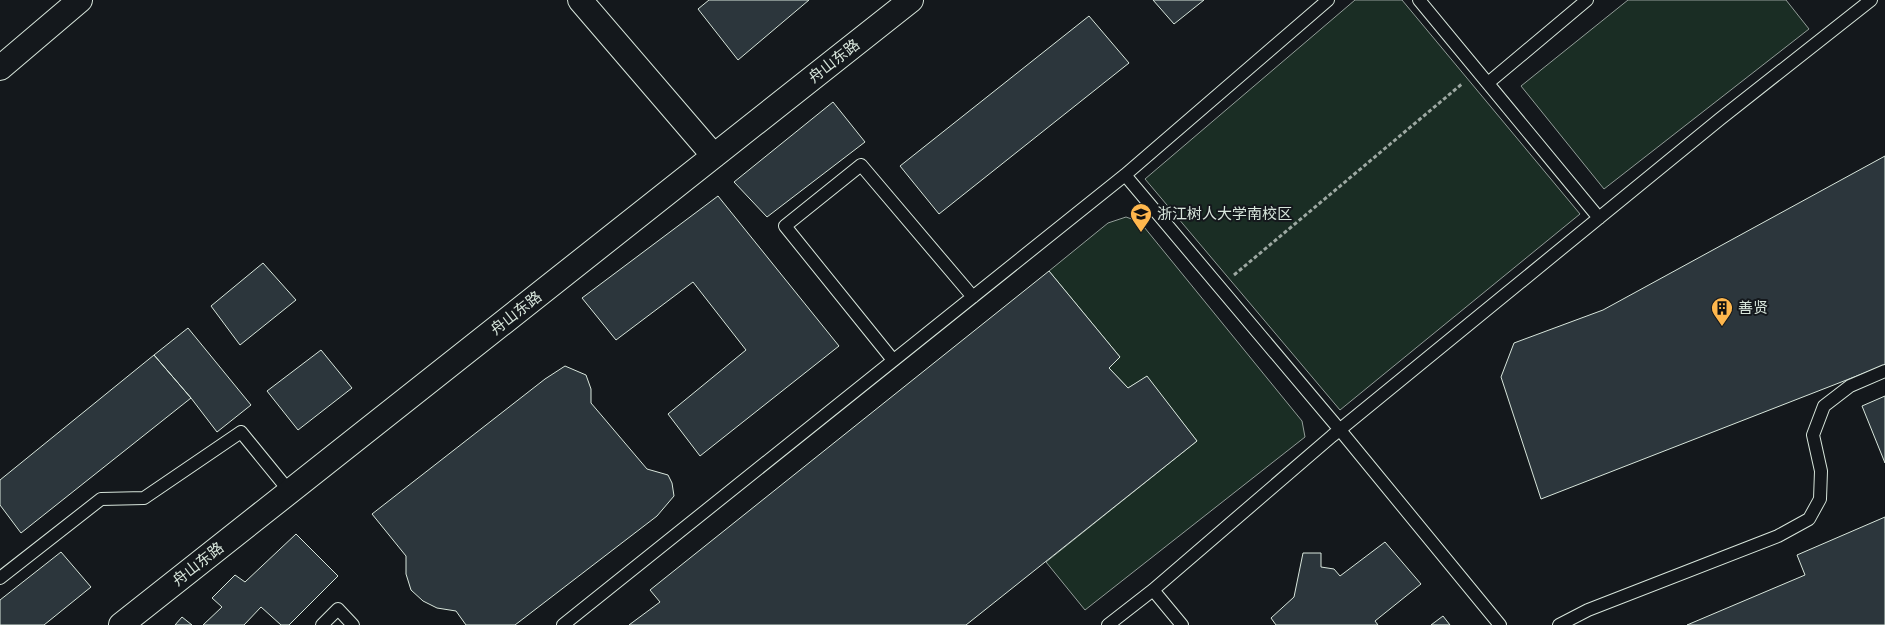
<svg xmlns="http://www.w3.org/2000/svg" width="1885" height="625" font-family="Cabin,'Noto Sans SC',sans-serif">
<style>
.green{fill:#1a2d24;stroke:#939e99}
.building{fill:#2c363c;stroke:#d8e6dc}
.lines{fill:none;stroke-linecap:round;stroke-linejoin:round}
.lane-casing{stroke:#d8e6dc;stroke-width:14}
.street-casing{stroke:#d8e6dc;stroke-width:26}
.path{stroke:#9da8a2;stroke-width:3;stroke-dasharray:4 2.5;stroke-linecap:butt}
.lane{stroke:#14181c;stroke-width:12}
.street{stroke:#14181c;stroke-width:24}
.labels{text-anchor:middle;stroke-width:4;stroke-linejoin:round;paint-order:stroke}
.street-label{font-size:15px;fill:#d8e6dc;stroke:#14181c}
.poi-label{font-size:15px;fill:#d8e6dc;stroke:#14181c;text-anchor:start}
</style>
<rect width="100%" height="100%" fill="#14181c"/>
<path class="green" d="M1355,0H1402L1580,214L1340,410L1145,179Z
M1628,0H1786L1809,29L1604,189L1521,86Z
M1126,217L1140,222L1302,421L1305,437L1085,610L1046,562L1197,441L1147,377L1128,388L1109,368L1120,357L1049,271L1108,223Z"/>
<path class="building" d="M709,0H809L738,60L698,9Z
M1153,0H1204L1174,24Z
M1089,16L1129,63L939,214L900,166Z
M833,102L865,142L767,217L734,182Z
M1885,156V365L1541,499L1501,377L1514,343L1603,310Z
M718,196L839,346L700,456L668,414L746,350L693,282L616,340L582,298Z
M263,263L296,300L240,345L211,306Z
M1049,271L1120,357L1109,368L1128,388L1147,376L1197,441L966,625H629L660,602L650,590Z
M188,328L251,405L217,432L191,398L154,355Z
M321,350L352,388L298,430L267,391Z
M154,355L191,398L21,533L0,505V480Z
M565,366L586,375L591,389V403L647,469L668,475L672,483L674,496L657,516L515,625H466L456,611L437,608L423,601L411,590L406,574V556L372,514L545,379Z
M1885,396V463L1862,406Z
M1885,517V625H1687L1805,575L1797,555Z
M296,534L338,576L289,625H281L261,607L244,625H203L222,607L212,598L235,575L245,582Z
M1385,542L1421,584L1375,621L1378,625H1276L1271,618L1294,597L1303,553H1321V567L1334,569L1340,576Z
M61,552L91,587L44,625H0V600Z
M1443,616L1450,625H1431Z
M182,617L192,625H175Z"/>
<g class="lines">
<g class="lane-casing">
<path id="lane" d="M1419,0L1599,218
M1488,83L1587,0
M1125,175L1340,430L1500,625
M893,360L785,226L861,165L973,297
M0,578L101,499L144,498L241,432L290,492
M1153,590L1182,625
M322,625L338,609L353,625
M563,625L1125,175L1328,0
M1108,625L1153,590L1332,436L1720,119L1871,0
M1559,625L1588,610L1778,536L1809,519L1820,499L1821,471L1813,435L1824,406L1850,386L1885,371"/>
</g>
<g class="street-casing">
<path id="street" d="M580,0L714,156
M0,68L80,0
M121,625L911,0"/>
</g>
<path class="path" d="M1234,275L1463,83"/>
<use href="#lane" class="lane"/>
<use href="#street" class="street"/>
</g>
<defs>
<g id="university-pin" transform="scale(1.125)"><path d="M0 17L-7.5 6A9.5 9.5 0 1 1 7.5 6Z" fill="#ffb74d" stroke="#14181c"/><path d="M0-5L7-2L0 1L-7-2ZM-4 1L0 2.5L4 1V4Q0 6-4 4Z" fill="#111"/></g>
<g id="building-pin" transform="scale(1.125)"><path d="M0 17L-7.5 6A9.5 9.5 0 1 1 7.5 6Z" fill="#ffb74d" stroke="#14181c"/><path d="M-4-6H4V6H1V3H-1V6H-4ZM-2.5-4.3h1.7v1.8h-1.7ZM.8-4.3h1.7v1.8H.8ZM-2.5-1h1.7V.8h-1.7ZM.8-1h1.7V.8H.8Z" fill="#111"/></g>
</defs>
<g fill-rule="evenodd">
<use href="#university-pin" x="1141" y="214"/>
<use href="#building-pin" x="1722" y="308"/>
</g>
<g class="labels">
<g class="street-label">
<text transform="translate(834 61) rotate(-38)" y="5">舟山东路</text>
<text transform="translate(516 313) rotate(-38)" y="5">舟山东路</text>
<text transform="translate(198 564) rotate(-38)" y="5">舟山东路</text>
</g>
<g class="poi-label">
<text x="1157" y="219">浙江树人大学南校区</text>
<text x="1738" y="313">善贤</text>
</g>
</g>
</svg>
